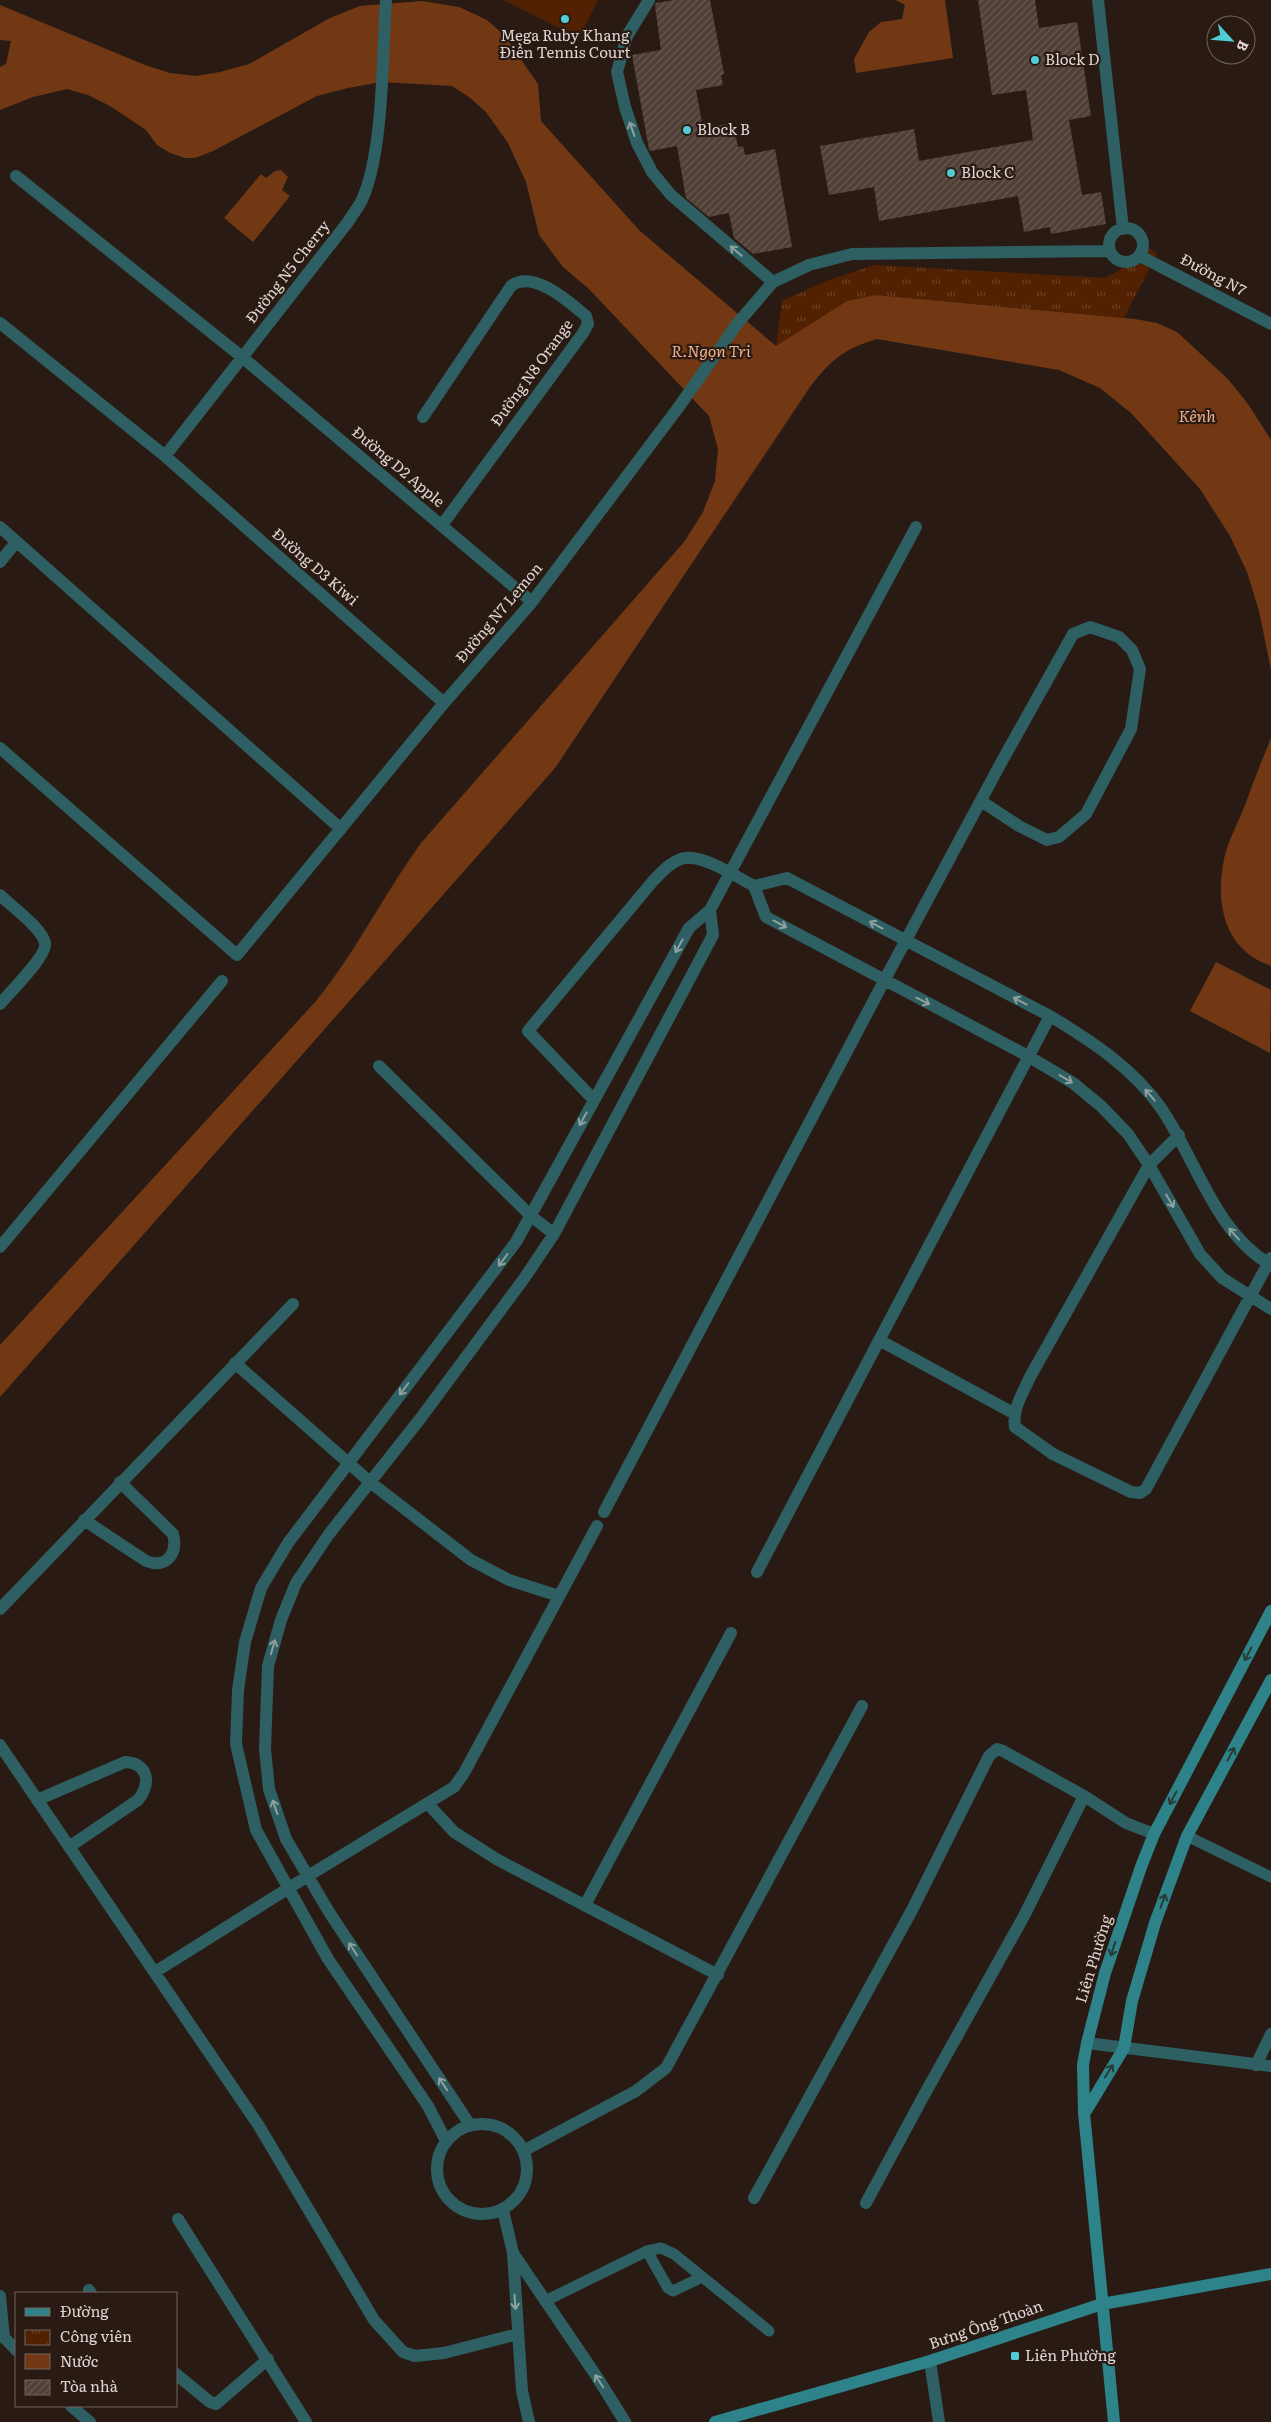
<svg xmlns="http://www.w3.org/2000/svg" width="1271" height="2422" font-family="Literata,serif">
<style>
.grass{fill:#522101}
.park{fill:url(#park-tufts)}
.water{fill:#723814}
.building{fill:url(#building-hatch)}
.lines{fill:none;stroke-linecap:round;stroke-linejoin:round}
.lane{stroke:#2e5f62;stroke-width:11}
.street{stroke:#2e5f62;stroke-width:12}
.secondary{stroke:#2d8389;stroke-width:12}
.oneway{stroke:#90a09e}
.oneway2{stroke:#2a3a36}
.poi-dot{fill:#51ccd4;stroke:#291b13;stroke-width:2}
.labels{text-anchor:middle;stroke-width:4.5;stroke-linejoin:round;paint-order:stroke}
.poi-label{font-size:15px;fill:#e0d5d0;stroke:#291b13;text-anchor:start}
.street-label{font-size:15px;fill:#e0d5d0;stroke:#291b13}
.water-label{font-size:16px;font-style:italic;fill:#f1b08e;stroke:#291b13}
</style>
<defs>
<pattern id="park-tufts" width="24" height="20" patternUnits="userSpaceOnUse" patternTransform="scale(1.25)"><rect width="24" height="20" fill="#522101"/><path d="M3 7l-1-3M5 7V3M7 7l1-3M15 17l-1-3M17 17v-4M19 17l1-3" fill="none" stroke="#6b4025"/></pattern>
<pattern id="building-hatch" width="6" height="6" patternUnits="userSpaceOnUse" patternTransform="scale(1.25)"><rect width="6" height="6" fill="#4f3f36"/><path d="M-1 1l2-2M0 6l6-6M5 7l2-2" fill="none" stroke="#685a52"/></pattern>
</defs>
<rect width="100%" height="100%" fill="#291b13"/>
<path class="grass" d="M503,0H598L579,38Z"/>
<path class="park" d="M1148,248L1157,254L1124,318L876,295L776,346L782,301L826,281L875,265L1105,278L1138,260Z"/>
<path class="water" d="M896,0H945L953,58L856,73L854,59L869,32L881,22L902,19L905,5Z
M422,1L459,7L487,20L504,35L538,84L541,121L640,231L776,346L847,301L876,295L1135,319L1157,323L1177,332L1228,379L1248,404L1271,440V670L1259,611L1247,572L1230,536L1200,489L1131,413L1100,388L1059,370L877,339C842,350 832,359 810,387L555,768L0,1397V1345L316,1001C356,952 384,894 421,843L684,542L703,512L715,481L718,449L709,416L589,289L563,267L539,235L526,182L508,143L486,112L469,97L452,86L381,82L348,88L317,96L213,151L195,158H185L170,153L157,145L146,130L110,106L88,95L67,89L33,97L0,110V67L6,64L11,41L0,40V5L145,65L170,73L196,76L220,72L249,64L330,18L360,6Z
M281,170L288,177L282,190L290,196L253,242L224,218L261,174L266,178L275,171Z
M1271,738V966C1224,950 1215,904 1224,859C1228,841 1238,823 1245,805C1253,783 1262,760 1271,738Z
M1216,962L1271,990L1270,1053L1190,1011Z"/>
<path class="building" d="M674,0H710L724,74L721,75L723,85L696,90L703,128L728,124L730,133L735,132L738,147L743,146L745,155L775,149L792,247L753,254L734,238L729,213L709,217L686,198L677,146L650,151L649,149L632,55L661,50L655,6L656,3Z
M978,0H1035L1039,28L1077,22L1091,116L1069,120L1082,195L1101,192L1106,224L1051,234L1050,227L1024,232L1018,196L879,221L874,187L829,195L820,146L914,129L919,161L1033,140L1026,90L992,95Z"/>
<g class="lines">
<path class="lane" d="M1187,1836L1271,1877
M647,2251L668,2288L673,2291L702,2277
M545,2301L647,2251L661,2248L674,2254L769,2331"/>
<path class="street" d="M649,0L627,36L617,72L625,107L637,143L652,172L671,195L773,282
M1098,0L1123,229
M16,176L242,357L532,602
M1109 245a17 17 0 1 1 34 0a17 17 0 1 1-34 0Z
M1140,256L1271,324
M0,323L165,456L444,703
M423,417L511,286C533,269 569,302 586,316L588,324L583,333L442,525
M165,456L348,222C352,215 358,208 362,200C384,151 382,56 386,0
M0,527L341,829
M0,562L16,542
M0,748L237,955L444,703L532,602L678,408L737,324L773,282L809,265L852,254L1110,251
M754,886L787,878L1050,1016C1091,1041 1132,1067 1161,1108C1196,1159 1215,1233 1271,1265
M0,895C11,906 42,928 45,943C48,955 9,993 0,1004
M379,1066L531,1216L554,1234
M594,1100L528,1031L653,881C661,873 672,860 685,858C704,855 737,877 754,886L766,917L1028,1056L1073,1083L1101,1106L1128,1134L1149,1165L1200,1254L1222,1278L1271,1309
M1179,1135L1149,1165L1030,1377C1023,1393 1012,1409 1015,1427L1053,1454L1131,1492L1140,1493L1146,1489L1271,1258
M0,1247L222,981
M879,1340L1015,1414
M235,1363L370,1482L471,1560L509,1580L559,1596
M604,1512L884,981L1002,761L1073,634L1090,627L1119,637L1132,650L1140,669L1131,729L1086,814L1059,837L1047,840L1019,826L981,801
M84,1520L146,1561C167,1569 178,1553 173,1534L120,1482
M757,1572L1050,1016
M0,1609L293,1304
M0,1745L259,2126L374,2320L403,2352L415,2356L444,2353L518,2334
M37,1800L125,1762C149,1763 151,1784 138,1800L69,1847
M428,1804L454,1832L498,1860L718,1975
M585,1905L731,1633
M155,1972L308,1876L454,1787L464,1773L597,1526
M1087,2043L1271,2066
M1256,2065L1271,2034
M437 2169a45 45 0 1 1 90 0a45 45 0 1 1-90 0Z
M470,2125L329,1912L286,1839L269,1789L265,1749L268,1666L281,1620L296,1583L329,1534L420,1419L523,1280L554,1234L713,935L710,910
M446,2141L428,2106L328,1959L256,1830L236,1744L238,1690L245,1642L261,1588L288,1543L516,1242L689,928L710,910L916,527
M523,2151L636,2091L666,2068L862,1706
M754,2198L912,1910L989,1756L997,1749L1003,1751L1084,1796L1126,1823L1154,1834
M866,2203L923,2097L1024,1916L1084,1796
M503,2210L513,2253L522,2391L529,2422
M178,2219L306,2422
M513,2253L597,2377L625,2422
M89,2290L91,2293
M0,2296L4,2338
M0,2333L16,2350
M930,2361L939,2422
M176,2374L210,2402L216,2404L268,2359
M71,2406L90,2422"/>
<path class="secondary" d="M1086,2111L1124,2048L1132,2001L1155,1923L1187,1836L1271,1680
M715,2422L930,2361L1102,2304L1271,2274
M1114,2422L1084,2113L1083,2065L1087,2043L1105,1973L1141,1867L1154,1834L1271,1611"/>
</g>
<defs><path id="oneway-shaft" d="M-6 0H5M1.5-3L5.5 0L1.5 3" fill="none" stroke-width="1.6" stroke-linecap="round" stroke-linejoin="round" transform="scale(1.25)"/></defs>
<g class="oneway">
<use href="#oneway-shaft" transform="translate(632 129) rotate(-109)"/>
<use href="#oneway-shaft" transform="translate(736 251) rotate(-140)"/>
<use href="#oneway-shaft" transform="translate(780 924) rotate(28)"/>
<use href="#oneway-shaft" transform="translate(876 925) rotate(-152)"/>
<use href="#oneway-shaft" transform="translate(679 946) rotate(119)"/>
<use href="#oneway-shaft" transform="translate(923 1001) rotate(27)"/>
<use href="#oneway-shaft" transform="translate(1020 1001) rotate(-152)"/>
<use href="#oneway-shaft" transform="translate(1066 1079) rotate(31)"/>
<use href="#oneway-shaft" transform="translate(1150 1095) rotate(-131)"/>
<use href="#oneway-shaft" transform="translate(583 1119) rotate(119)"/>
<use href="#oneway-shaft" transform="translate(1170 1201) rotate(60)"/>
<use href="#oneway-shaft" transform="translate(1234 1234) rotate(-131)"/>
<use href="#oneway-shaft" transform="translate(503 1260) rotate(127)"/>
<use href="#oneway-shaft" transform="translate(404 1389) rotate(127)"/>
<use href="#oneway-shaft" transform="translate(273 1647) rotate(-74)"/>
<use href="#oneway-shaft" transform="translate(275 1807) rotate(-109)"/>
<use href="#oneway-shaft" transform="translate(353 1949) rotate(-123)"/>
<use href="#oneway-shaft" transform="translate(443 2084) rotate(-124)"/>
<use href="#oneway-shaft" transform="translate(515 2302) rotate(86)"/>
<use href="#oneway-shaft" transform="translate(599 2381) rotate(-123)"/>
</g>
<g class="oneway2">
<use href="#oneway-shaft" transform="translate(1248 1654) rotate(118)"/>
<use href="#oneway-shaft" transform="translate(1231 1754) rotate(-62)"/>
<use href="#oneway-shaft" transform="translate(1173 1798) rotate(118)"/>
<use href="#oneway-shaft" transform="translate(1163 1901) rotate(-70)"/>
<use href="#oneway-shaft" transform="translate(1113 1949) rotate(108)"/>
<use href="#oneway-shaft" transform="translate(1109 2071) rotate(-57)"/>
</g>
<g class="poi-dot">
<circle cx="565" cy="19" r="5"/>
<circle cx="1035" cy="60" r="5"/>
<circle cx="687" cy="130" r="5"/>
<circle cx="951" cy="173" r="5"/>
<rect x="1010" y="2351" width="10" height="10" rx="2.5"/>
</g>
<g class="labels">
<g class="poi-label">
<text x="565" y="41" text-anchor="middle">Mega Ruby Khang<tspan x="565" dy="17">Điền Tennis Court</tspan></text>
<text x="1045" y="65">Block D</text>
<text x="697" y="135">Block B</text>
<text x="961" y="178">Block C</text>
<text x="1025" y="2361">Liên Phường</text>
</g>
<g class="street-label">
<text transform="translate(288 272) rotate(-52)" y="5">Đường N5 Cherry</text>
<text transform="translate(1213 275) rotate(28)" y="5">Đường N7</text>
<text transform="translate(532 373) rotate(-54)" y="5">Đường N8 Orange</text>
<text transform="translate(398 467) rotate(40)" y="5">Đường D2 Apple</text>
<text transform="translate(315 567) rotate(41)" y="5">Đường D3 Kiwi</text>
<text transform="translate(499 613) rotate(-50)" y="5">Đường N7 Lemon</text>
<text transform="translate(1094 1959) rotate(-73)" y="5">Liên Phường</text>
<text transform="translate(986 2325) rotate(-19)" y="5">Bưng Ông Thoàn</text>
</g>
<g class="water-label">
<text x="711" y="357">R.Ngọn Tri</text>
<text x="1197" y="422">Kênh</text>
</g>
</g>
<rect x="15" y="2292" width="162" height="115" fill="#291b13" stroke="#72655f"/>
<rect x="25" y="2308" width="25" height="8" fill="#2d8389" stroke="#72655f"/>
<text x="60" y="2317" font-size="15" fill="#e0d5d0">Đường</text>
<rect x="25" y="2330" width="25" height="15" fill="url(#park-tufts)" stroke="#72655f"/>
<text x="60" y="2342" font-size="15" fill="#e0d5d0">Công viên</text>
<rect x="25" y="2354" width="25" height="15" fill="#723814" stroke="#72655f"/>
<text x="60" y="2367" font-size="15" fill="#e0d5d0">Nước</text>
<rect x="25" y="2380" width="25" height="15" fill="url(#building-hatch)" stroke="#72655f"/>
<text x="60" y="2392" font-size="15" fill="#e0d5d0">Tòa nhà</text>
<g transform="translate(1231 40) rotate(116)"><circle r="24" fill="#291b13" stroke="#72655f"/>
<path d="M0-4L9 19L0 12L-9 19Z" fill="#51ccd4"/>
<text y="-8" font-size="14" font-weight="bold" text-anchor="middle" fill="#e0d5d0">B</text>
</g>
</svg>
